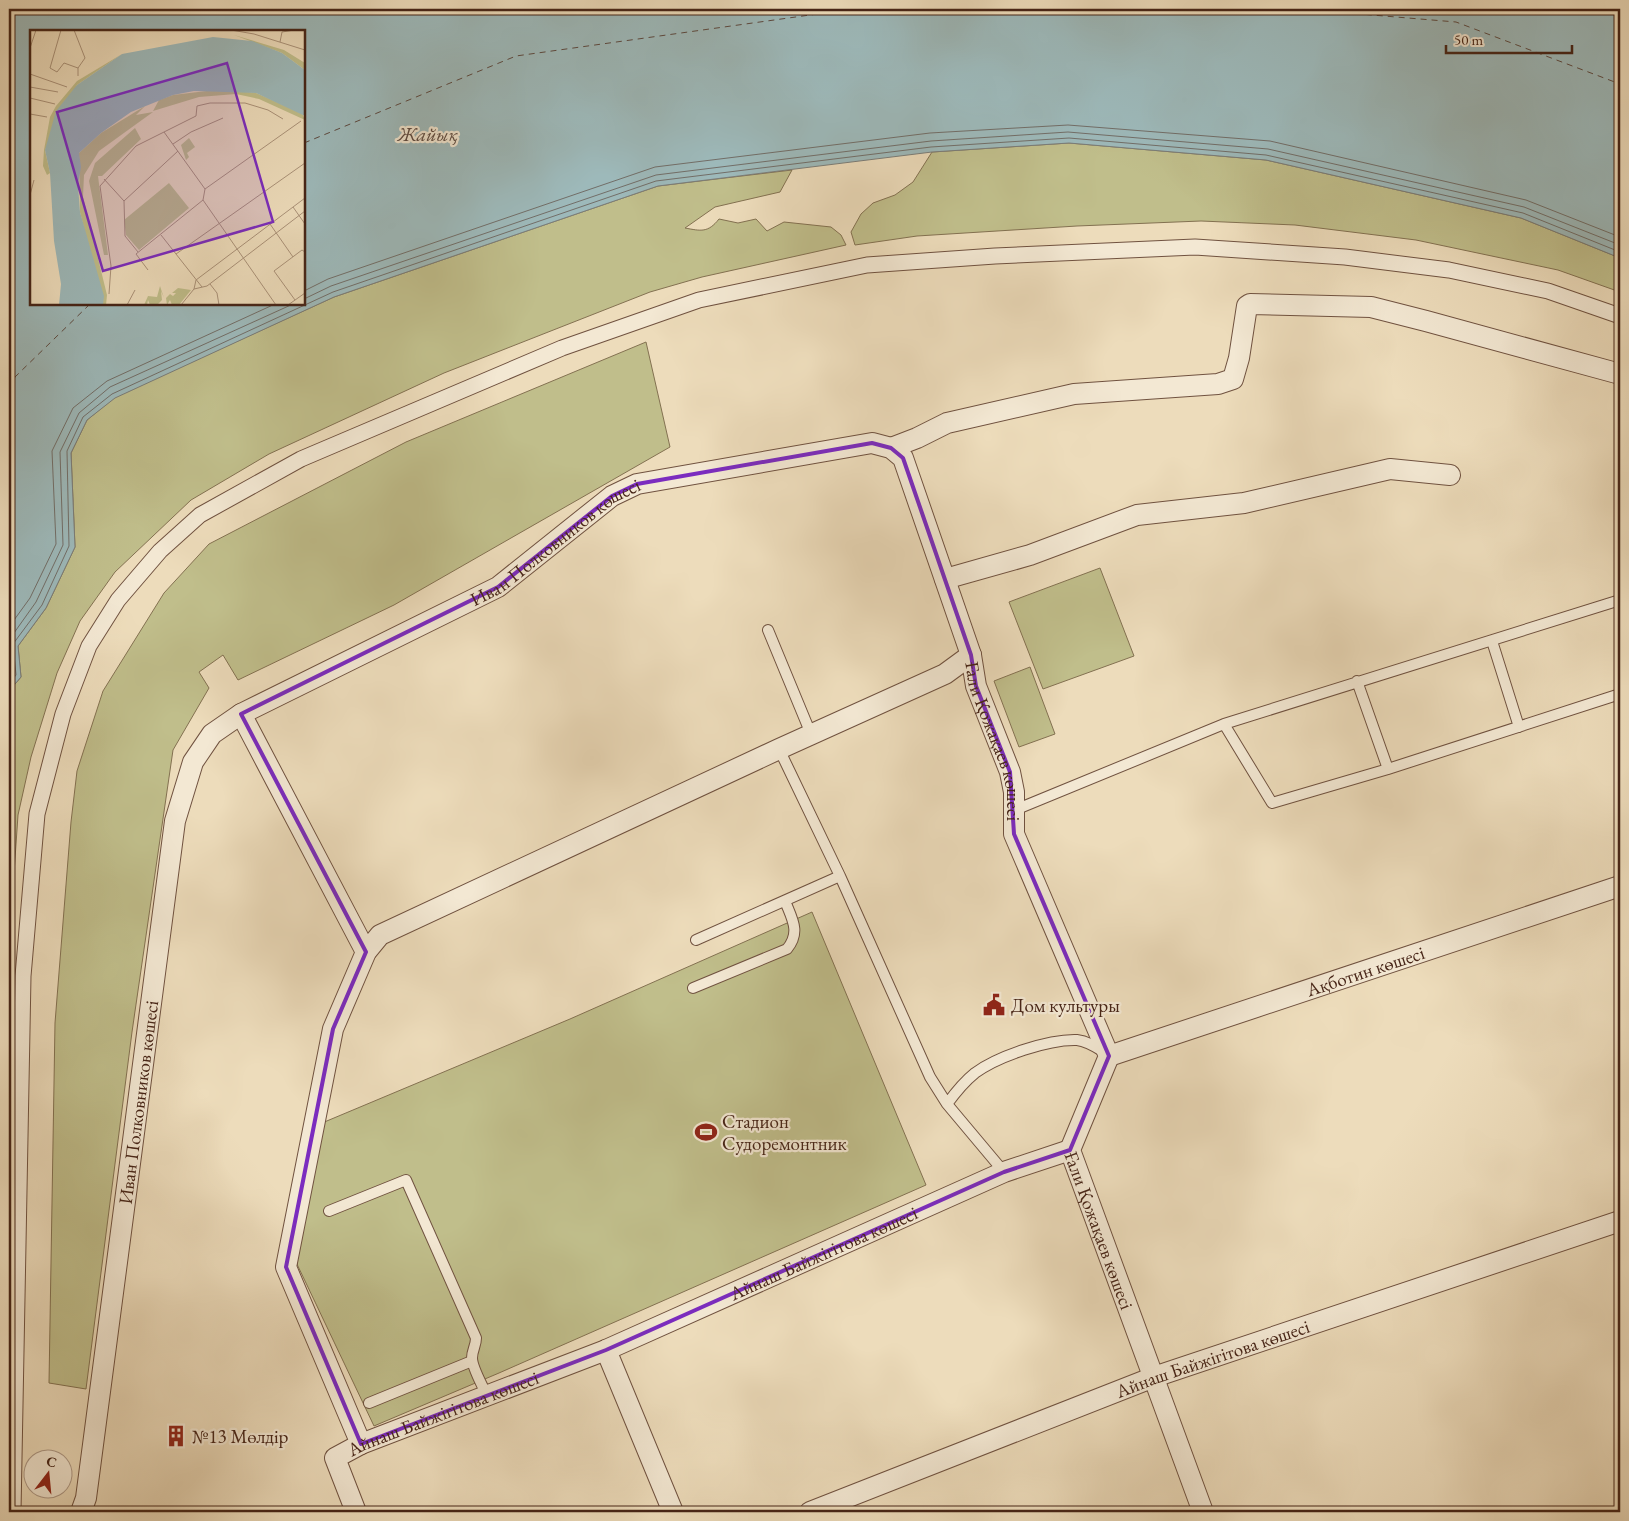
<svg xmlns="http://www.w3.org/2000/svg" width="1629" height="1521" font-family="'EB Garamond',serif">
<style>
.green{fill:#c0be8b;stroke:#837151}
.water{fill:#9db9ba;stroke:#7a7d79;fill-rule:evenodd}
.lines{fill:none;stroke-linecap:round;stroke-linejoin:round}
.shore{stroke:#726e68;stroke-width:1}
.ferry{stroke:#5c4940;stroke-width:1;stroke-dasharray:6 5;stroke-linecap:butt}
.service-casing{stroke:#705240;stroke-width:12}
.pedestrian-casing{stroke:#705240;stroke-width:17}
.minor-casing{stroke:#705240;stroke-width:22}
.service{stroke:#f3e8d3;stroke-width:10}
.pedestrian{stroke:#f3e8d3;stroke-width:15}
.minor{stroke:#f3e8d3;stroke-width:20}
.marked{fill:none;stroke:#7b2cbf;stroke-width:4;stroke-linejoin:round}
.labels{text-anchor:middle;stroke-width:4.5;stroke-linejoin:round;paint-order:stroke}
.street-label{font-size:19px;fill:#462417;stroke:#f3e8d3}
.poi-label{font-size:19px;fill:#462417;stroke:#f3e8d3;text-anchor:start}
.water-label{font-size:20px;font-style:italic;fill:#5c4940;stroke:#f3e8d3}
.inset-river{fill:none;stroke:#9db9ba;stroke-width:2.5}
.inset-road{fill:none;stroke:#aa9279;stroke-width:1}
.view{fill:#7b2cbf;fill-opacity:0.15;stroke:#7b2cbf;stroke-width:2.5}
.inset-edge{fill:none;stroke:#462417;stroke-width:2.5}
</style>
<rect width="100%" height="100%" fill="#eddcbb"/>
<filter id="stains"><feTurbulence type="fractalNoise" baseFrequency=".004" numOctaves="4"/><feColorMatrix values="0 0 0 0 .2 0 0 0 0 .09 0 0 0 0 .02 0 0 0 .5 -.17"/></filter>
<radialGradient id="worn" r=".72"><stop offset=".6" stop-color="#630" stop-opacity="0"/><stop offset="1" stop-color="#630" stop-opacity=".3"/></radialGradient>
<path class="green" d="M1069,143L1266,160L1521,218L1620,258V292L1558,270L1416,240L1295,225L1201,221L1077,226L917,236L855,245L851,232L861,214L873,203L895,195L913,182L932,152Z
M792,170L780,192L715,207L685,228C701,231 708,233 719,219L738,223L756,219L767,231L784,222L831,227L841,235L846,245L702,277L650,292L444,373L269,454L191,500L115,572L80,621L57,673L31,757L18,815L9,946V691L21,677L18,646L46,608L75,547L71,453L87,420L115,397L334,297L658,186Z
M646,342L670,447L394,605L238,680L223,655L199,672L209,688L173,750L132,1032L86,1389L49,1383L55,1023L71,822L77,771L103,691L164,593L209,544L406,442Z
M1100,568L1134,656L1043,689L1009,602Z
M1030,667L1055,734L1019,747L994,681Z
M812,912L926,1185L499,1373L374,1426L296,1262L322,1123L570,1019Z"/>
<path class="water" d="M9,9H1620V258L1521,218L1266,160L1069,143L932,152L658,186L334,297L115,398L87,420L71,453L75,547L46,608L18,646L21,677L9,691ZM31,31H304V304H31Z"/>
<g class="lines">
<path class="shore" d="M304,291L328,279L655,167L930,133L1068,125L1270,141L1526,200L1620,237
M304,299L331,286L656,175L931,141L1068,132L1268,149L1524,207L1620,245
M9,627L30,598L56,544L52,451L73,408L107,381L275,304
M9,640L36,602L63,545L60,452L79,413L110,387L293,304
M9,684L16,675L13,644L42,605L69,546L67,451L83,417L112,394L333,292L656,181L931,147L1069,138L1266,155L1523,213L1620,252"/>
<path class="ferry" d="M1300,9L1456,22L1620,84
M304,143L516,56L853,9
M9,399L15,377L90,304"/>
<g class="service-casing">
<path id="service" d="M768,630L811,734
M1492,641L1519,727
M1357,681L1388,769
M1224,724L1272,803L1388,769L1620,694
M779,749L840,876L930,1077L947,1104L1004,1172
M1015,810L1224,724L1620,600
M696,940L840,876
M693,988L787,949C801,932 792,919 785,901
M947,1104C955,1093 965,1081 975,1073C998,1056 1049,1039 1077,1040C1087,1041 1096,1047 1104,1052
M329,1211L406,1180L476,1338C476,1346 472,1350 472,1358C472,1368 483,1386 487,1396
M369,1403L472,1361"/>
</g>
<g class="pedestrian-casing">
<path id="pedestrian" d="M13,1512L23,976L37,814L63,714L89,646L118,600L160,551L200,515L301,459L562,348L699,300L867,265L995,256L1195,247L1345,257L1449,270L1548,291L1620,316"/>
</g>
<g class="minor-casing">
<g id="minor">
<path d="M891,448L917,438L947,423L1074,394L1218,384L1233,379L1239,358L1247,306L1250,304L1371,307L1426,321L1620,374"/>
<path d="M945,579L1030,555L1137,515L1244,503L1390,469L1450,475"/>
<path d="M241,714L366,952"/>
<path id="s1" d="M1109,1056L1620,886"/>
<path d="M606,1350L673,1512"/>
<path d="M361,1444L286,1267L333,1029L366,952L380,935L779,749L945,674L971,655"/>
<path id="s2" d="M81,1512L86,1498L175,821L193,762L212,734L241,714L498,587L612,496L637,484L872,443L891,448L903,458L971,655L976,686L1010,772L1014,792V834L1109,1056L1070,1150L1203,1512"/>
<path id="s3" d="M356,1512L335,1458L361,1444L606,1350L1004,1172L1070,1150"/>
<path id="s4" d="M810,1512L1154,1377L1620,1221"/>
</g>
</g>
<use href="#service" class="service"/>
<use href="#pedestrian" class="pedestrian"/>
<use href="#minor" class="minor"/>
</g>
<path class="marked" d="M872,443L891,448L903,458L971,655L976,686L1010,772L1014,834L1109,1056L1070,1150L1004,1172L606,1350L361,1444L286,1267L333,1029L366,952L241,714L498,587L612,496L637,484Z"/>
<defs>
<g id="civic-bare" transform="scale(1.725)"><path d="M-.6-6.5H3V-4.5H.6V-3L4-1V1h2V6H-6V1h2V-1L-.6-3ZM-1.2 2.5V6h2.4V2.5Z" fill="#8f2418" stroke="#f3e8d3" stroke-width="2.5" paint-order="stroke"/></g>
<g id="stadium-bare" transform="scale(1.725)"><path d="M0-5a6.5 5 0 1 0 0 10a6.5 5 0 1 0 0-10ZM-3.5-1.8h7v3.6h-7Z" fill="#8f2418" stroke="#f3e8d3" stroke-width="2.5" paint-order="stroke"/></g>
<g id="building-bare" transform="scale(1.725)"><path d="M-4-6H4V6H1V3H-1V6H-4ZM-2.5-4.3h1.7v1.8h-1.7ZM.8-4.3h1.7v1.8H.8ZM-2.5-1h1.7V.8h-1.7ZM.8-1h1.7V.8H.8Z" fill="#8f2418" stroke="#f3e8d3" stroke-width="2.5" paint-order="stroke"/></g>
</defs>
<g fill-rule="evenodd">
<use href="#civic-bare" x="994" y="1005"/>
<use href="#stadium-bare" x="706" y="1132"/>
<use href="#building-bare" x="176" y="1436"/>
</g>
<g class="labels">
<g class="street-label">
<text dy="7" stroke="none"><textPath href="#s2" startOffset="1188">Иван Полковников көшесі</textPath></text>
<text dy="7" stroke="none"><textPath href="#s2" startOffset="1861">Ғали Қожақаев көшесі</textPath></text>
<text dy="7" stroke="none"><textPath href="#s1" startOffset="270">Ақботин көшесі</textPath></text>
<text dy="7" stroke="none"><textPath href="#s2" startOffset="414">Иван Полковников көшесі</textPath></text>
<text dy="7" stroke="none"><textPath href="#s2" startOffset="2386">Ғали Қожақаев көшесі</textPath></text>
<text dy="7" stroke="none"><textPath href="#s3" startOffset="588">Айнаш Байжігітова көшесі</textPath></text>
<text dy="7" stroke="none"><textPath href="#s4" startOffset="431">Айнаш Байжігітова көшесі</textPath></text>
<text dy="7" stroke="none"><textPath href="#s3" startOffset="175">Айнаш Байжігітова көшесі</textPath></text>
</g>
<g class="poi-label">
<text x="1011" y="1012">Дом культуры</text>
<text x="722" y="1128">Стадион<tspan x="722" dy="22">Судоремонтник</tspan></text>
<text x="192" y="1443">№13 Мөлдiр</text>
</g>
<g class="water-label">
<text x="428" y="141">Жайық</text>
</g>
</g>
<g transform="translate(30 30)">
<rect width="275" height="275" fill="#eddcbb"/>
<path d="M204,5L254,20L275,33V40L252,23ZM92,24L47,55L15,120L20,143L17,145L13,136L14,120L20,87L26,76L47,51ZM193,59L226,63L272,83L275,90L229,69L206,64L169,67L123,81L129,70L143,65ZM115,76L106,85L123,82L69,121L54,145L53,167L77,265L76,275H73L50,182L49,123L71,103ZM105,98L111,109L72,146H68L78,225H74L59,151L65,133ZM159,108L165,117L157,123L159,127L156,130L151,115ZM139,153L159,178L109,220L96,205L94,190ZM130,256L134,268L131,261L132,270L127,275H120L118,270L117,275H114L118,266L127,267ZM148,258L161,260L149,275H142L140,270L137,275L136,268L140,264L143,266L146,263H142Z" fill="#c0be8b"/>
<path d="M183,7L222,11L252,23L275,40V86L226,63L164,61L143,65L101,82L71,103L49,123L51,137L48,155L50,182L74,266L73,275H29L31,254L24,211L20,143L15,120L26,81L47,55L92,24Z" fill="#9db9ba"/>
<path class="inset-river" d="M72,275L55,257L41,186L40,121L56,94L83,72L134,50L180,41L222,44L275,67"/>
<path class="inset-road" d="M31,0L20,38L27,42L34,33L48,38M44,0L55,28L48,38V46M201,0L224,4L275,20M250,12L252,2L264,0M0,18L6,0M0,44L37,57M0,57L28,62M0,68L25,74M0,84L17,87M134,102L175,159L173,170L246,275M143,114L161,102L193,88M74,149L94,171M175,159L271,91M0,165L4,150M263,177L275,194M240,194L263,227M131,205L172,257M108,222L95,206L94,171L148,121M146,224L275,133M118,240L106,224L173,170M180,254L187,263L189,275M164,259L166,250L275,168M79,264L81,236L70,156L106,116L166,86L167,76L180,73H215L238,80L253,89M265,270L244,241L272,220L275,222M97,275L105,260M151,275L164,259L177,256L275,181M258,275L275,263"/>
<path class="view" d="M197,33L243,192L73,241L27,82Z"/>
<rect width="275" height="275" class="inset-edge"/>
</g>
<rect width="1629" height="1521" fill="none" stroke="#eddcbb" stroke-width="30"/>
<rect x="10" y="10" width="1609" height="1501" fill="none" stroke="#462417" stroke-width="2.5"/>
<rect x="15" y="15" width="1599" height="1491" fill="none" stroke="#462417"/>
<g transform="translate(48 1474) rotate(16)"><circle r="24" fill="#f3e8d3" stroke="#ae9a88"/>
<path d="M0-4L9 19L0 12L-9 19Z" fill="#8f2418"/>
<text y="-8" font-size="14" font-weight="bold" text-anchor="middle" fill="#462417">С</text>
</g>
<path d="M1446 45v8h126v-8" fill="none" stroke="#462417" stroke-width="2.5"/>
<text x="1454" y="45" font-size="15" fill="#462417" stroke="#f3e8d3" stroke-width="4" paint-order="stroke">50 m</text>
<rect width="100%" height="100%" filter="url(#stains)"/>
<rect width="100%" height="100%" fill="url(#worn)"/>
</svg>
